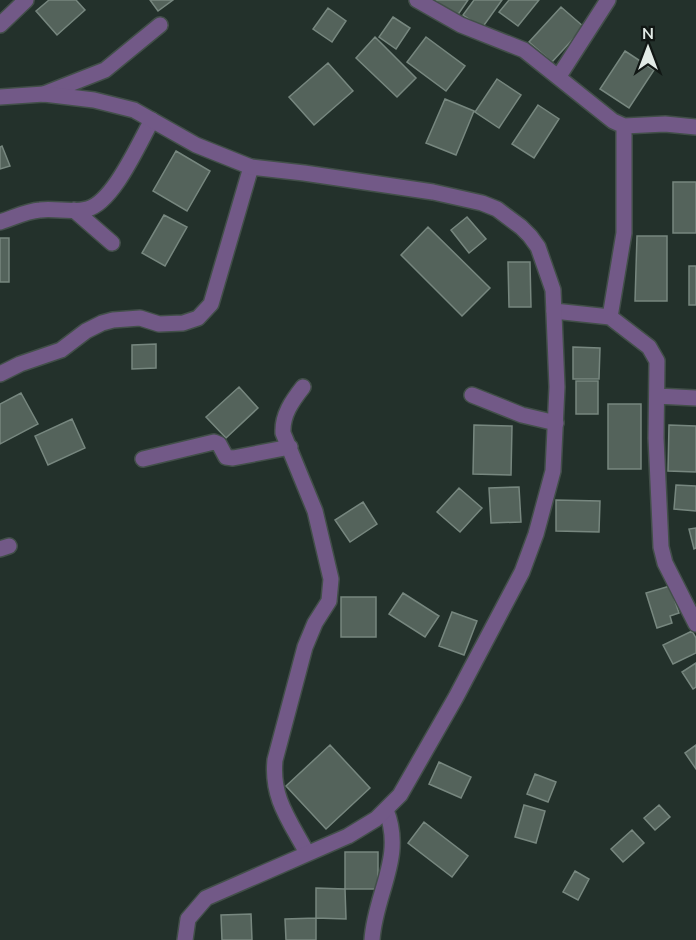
<svg xmlns="http://www.w3.org/2000/svg" width="696" height="940" font-family="'Nunito Sans',sans-serif">
<style>
.building{fill:#54635b;stroke:#77877f;stroke-width:1.5}
.lines{fill:none;stroke-linecap:round;stroke-linejoin:round}
.minor-casing{stroke:#424f49;stroke-width:18}
.tertiary-casing{stroke:#424f49;stroke-width:18}
.minor{stroke:#725987;stroke-width:15}
.tertiary{stroke:#725987;stroke-width:15}
</style>
<rect width="100%" height="100%" fill="#23312b"/>
<path class="building" d="M49,0H76L85,10L57,35L36,11Z
M150,0H173L158,11Z
M434,0H468L457,16Z
M474,0H502L482,28L463,15Z
M509,0H539L518,26L499,12Z
M561,7L584,27L552,62L529,42Z
M328,8L346,21L332,42L313,29Z
M393,17L410,28L396,49L379,37Z
M375,37L416,78L397,97L356,58Z
M426,37L465,66L446,91L407,62Z
M625,51L654,70L629,108L600,89Z
M328,63L353,91L314,125L289,97Z
M497,79L521,95L499,128L475,112Z
M445,99L474,111L456,155L426,143Z
M538,105L559,119L534,158L512,144Z
M2,146L10,166L0,169V147Z
M176,151L210,171L187,211L153,191Z
M673,182H696V233H673Z
M164,215L187,227L165,266L142,253Z
M467,217L486,239L469,253L451,230Z
M428,227L490,288L462,316L401,255Z
M637,236H667V301H635Z
M0,238H9V282H0Z
M508,262H530L531,307H509Z
M689,266H696V305H689Z
M156,344V368L132,369V345Z
M573,347L600,348L599,379H573Z
M576,381H598V414H576Z
M239,387L258,408L226,438L206,417Z
M21,393L38,424L0,444V404Z
M608,404H641V469H608Z
M72,419L85,448L48,465L35,436Z
M474,425L512,426L511,475L473,474Z
M669,425L696,426V472L668,471Z
M676,485L696,486V511L674,509Z
M519,487L521,522L491,523L489,488Z
M459,488L482,508L460,532L437,512Z
M556,500L600,501L599,532L556,531Z
M363,502L377,524L350,542L335,520Z
M696,528V548L694,549L689,529Z
M670,586L679,613L670,616L672,623L657,628L646,593Z
M403,593L439,616L425,637L389,614Z
M341,597H376V637H341Z
M452,612L477,621L464,655L439,646Z
M692,631L696,638V653L673,664L663,645Z
M696,663V687L693,689L682,672Z
M330,745L370,788L326,829L286,786Z
M696,745V769L685,753Z
M439,762L471,777L461,798L429,784Z
M535,774L556,782L548,802L527,794Z
M524,805L545,811L536,843L515,837Z
M659,805L670,817L655,830L644,818Z
M424,822L468,856L452,877L408,843Z
M632,830L644,843L623,862L611,849Z
M345,852H378V889H345Z
M575,871L589,879L578,900L563,892Z
M316,888L345,889L346,919L316,918Z
M251,914L252,940H222L221,915Z
M316,918V940H286L285,919Z"/>
<g class="lines">
<g class="minor-casing">
<path id="minor" d="M417,0L461,25L524,50L613,121L624,126V233L610,317L554,311
M0,25L26,0
M559,76L608,0
M44,94L105,70L160,25
M624,126L665,124L696,127
M74,210L112,243
M0,222C13,218 26,211 40,210C55,208 72,213 87,209C113,203 139,143 152,120
M610,317L649,347L657,361L656,438L661,547L665,563L696,624
M0,374L20,364L61,350L86,331L102,323L113,320L140,318L159,324L183,323L198,318L211,304L251,167
M303,387C292,401 282,415 283,433L315,511L331,579L329,601L315,623L305,647L275,760C271,798 290,821 307,853
M472,395L522,415L556,423
M657,396L696,398
M143,459L214,442L219,444L226,457L233,458L290,447
M0,549L9,546
M372,940C375,893 405,857 386,810"/>
</g>
<g class="tertiary-casing">
<path id="tertiary" d="M0,97L44,94L94,100L134,110L196,145L251,167L304,173L433,192L482,203L497,209L521,227L530,236L538,247L553,290L557,387L553,471L536,534L522,572L456,697L400,795L376,819L348,836L206,898L188,919L185,940"/>
</g>
<use href="#minor" class="minor"/>
<use href="#tertiary" class="tertiary"/>
</g>
<g transform="translate(648 48)" stroke="#111714" stroke-width="4.5" paint-order="stroke">
<path d="M0-4.5L10 22L0 15L-10 22Z" fill="#e2ebe6"/>
<text y="-9" font-size="16" font-weight="bold" text-anchor="middle" fill="#e2ebe6">N</text>
</g>
</svg>
